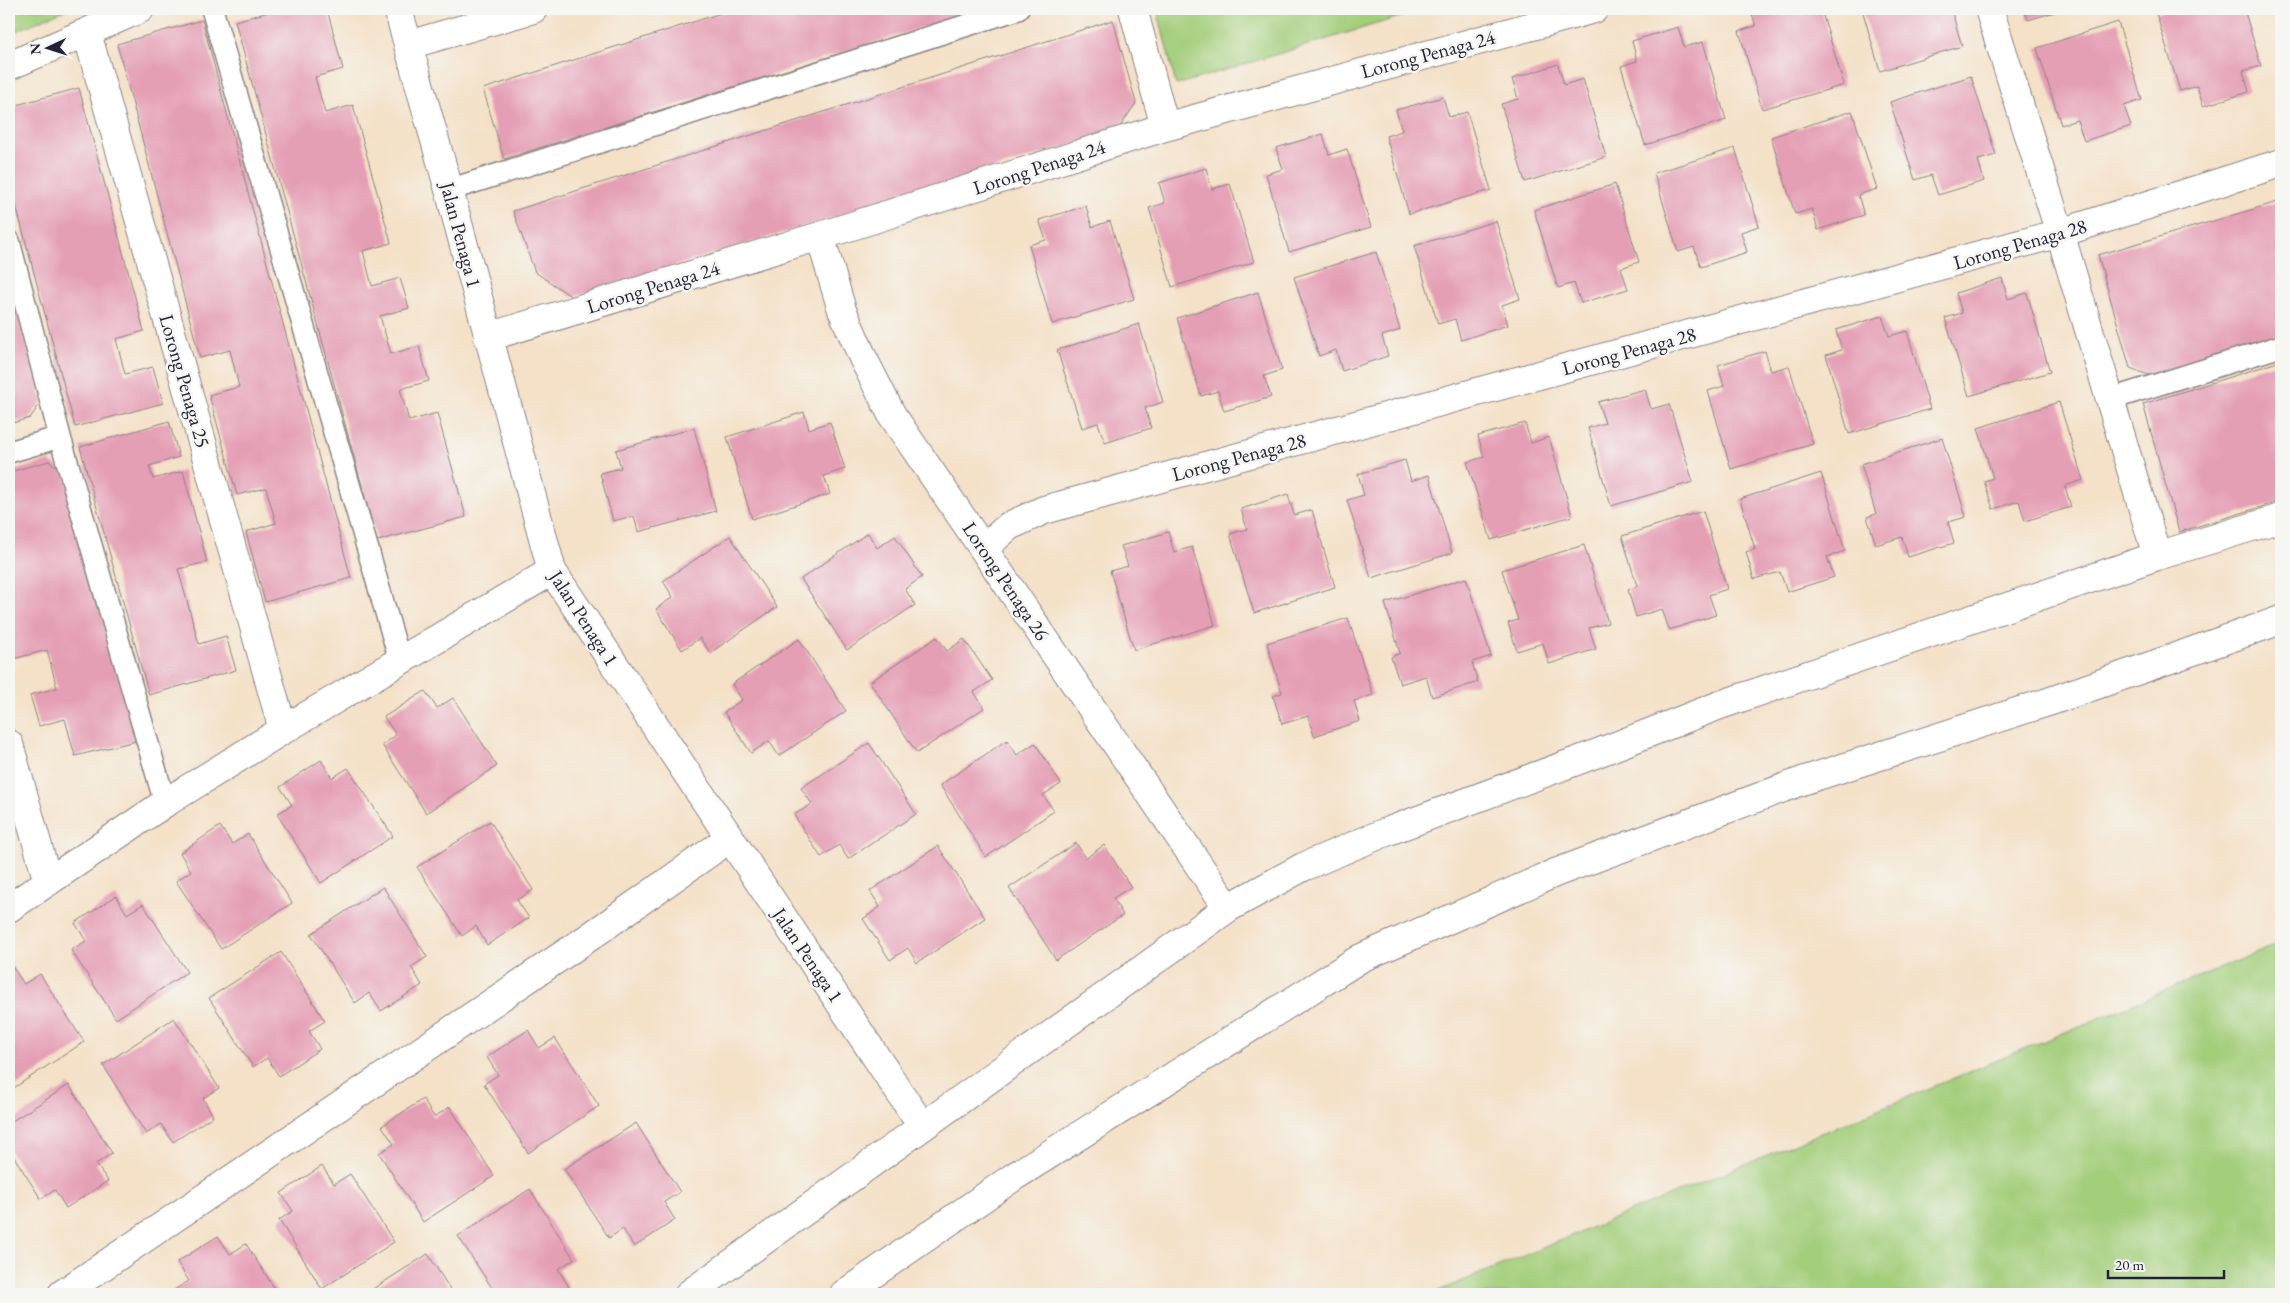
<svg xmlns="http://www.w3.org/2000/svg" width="2290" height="1303" font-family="'EB Garamond',serif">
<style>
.green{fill:#a3ce7a;stroke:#62785a}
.building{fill:#e59fb5}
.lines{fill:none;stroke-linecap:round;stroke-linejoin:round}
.lane-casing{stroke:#8b8282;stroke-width:24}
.street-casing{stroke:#8b8282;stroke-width:30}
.lane{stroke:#fff;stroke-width:21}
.street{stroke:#fff;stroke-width:28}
.labels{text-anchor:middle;stroke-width:5;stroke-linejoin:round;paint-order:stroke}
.street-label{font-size:20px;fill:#22223b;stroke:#f6f6f2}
</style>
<rect width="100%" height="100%" fill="#f6f6f2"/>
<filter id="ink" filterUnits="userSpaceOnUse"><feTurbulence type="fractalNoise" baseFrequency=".02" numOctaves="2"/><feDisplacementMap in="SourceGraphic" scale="10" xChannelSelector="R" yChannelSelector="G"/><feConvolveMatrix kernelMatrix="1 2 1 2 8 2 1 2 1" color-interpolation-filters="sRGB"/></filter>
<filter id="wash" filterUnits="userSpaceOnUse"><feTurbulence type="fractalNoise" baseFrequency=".0096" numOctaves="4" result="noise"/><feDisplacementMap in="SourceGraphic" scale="20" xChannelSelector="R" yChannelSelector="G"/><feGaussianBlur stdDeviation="1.12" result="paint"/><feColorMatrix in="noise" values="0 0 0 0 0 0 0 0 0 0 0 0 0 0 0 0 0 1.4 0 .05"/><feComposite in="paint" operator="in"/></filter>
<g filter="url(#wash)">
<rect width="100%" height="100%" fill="#f4e1c8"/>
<path class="green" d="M9,9H67L9,34Z
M1157,9H1426L1176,85Z
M2281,943V1294H1431Z"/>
<g id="blocks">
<path class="building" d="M280,9H327L343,69L315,77L325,113L353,105L391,243L363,251L372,286L400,278L409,308L380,316L391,354L419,346L429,381L400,389L409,421L437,413L466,517L377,541L235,21Z
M734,9H981L504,159L483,89Z
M1750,9H1801L1802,12L1821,9L1844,85L1762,109L1739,31L1756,26Z
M1862,9H1951L1962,46L1880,71Z
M2024,9H2065L2028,20Z
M2169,9H2244L2261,66L2243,71L2249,92L2203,106L2197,86L2180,91L2156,13Z
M202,20L351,578L265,602L246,532L276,523L266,488L237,495L209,395L239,387L230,350L200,358L117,44Z
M1113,20L1136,103L1117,131L572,297L535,272L513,211Z
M2118,22L2142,100L2124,106L2131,126L2084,141L2077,120L2061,125L2037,48Z
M1678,27L1684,47L1703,42L1726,120L1645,145L1621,66L1637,61L1632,41Z
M1558,64L1564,85L1583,79L1606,157L1525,182L1501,104L1518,99L1512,79Z
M1971,76L1996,155L1978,160L1984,181L1938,195L1931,175L1915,180L1890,102Z
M79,88L144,331L116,339L125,374L153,367L163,403L75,427L9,179V107Z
M1443,97L1449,117L1467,112L1491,190L1409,214L1386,136L1402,131L1396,110Z
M1852,111L1877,189L1858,195L1864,215L1818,230L1812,209L1795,214L1771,137Z
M1323,134L1329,155L1347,149L1371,227L1289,252L1266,174L1283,169L1276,148Z
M1735,148L1759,226L1741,232L1747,252L1701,267L1694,247L1678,252L1654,173Z
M1206,168L1212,189L1230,184L1254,262L1172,287L1149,208L1165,203L1159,183Z
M1615,184L1639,262L1621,268L1628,289L1581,303L1574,283L1558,288L1534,210Z
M2281,201V334L2151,376L2130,368L2098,255Z
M1086,206L1092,227L1110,221L1134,299L1052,324L1029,245L1046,240L1039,220Z
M1496,221L1520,299L1502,305L1508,325L1461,340L1455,319L1438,324L1414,246Z
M1376,252L1400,330L1382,336L1388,356L1342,371L1336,350L1319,356L1294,277Z
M2002,278L2008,299L2027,293L2050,372L1969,396L1945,318L1962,313L1956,293Z
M9,280L42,401L30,418L9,424Z
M1258,292L1282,370L1264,376L1271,397L1224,411L1218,391L1201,396L1177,318Z
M1882,316L1889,336L1907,331L1930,409L1849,434L1826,355L1842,350L1836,330Z
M1139,324L1163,402L1145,408L1151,428L1105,443L1098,423L1082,428L1057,350Z
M1765,351L1771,371L1789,366L1813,444L1731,469L1708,391L1724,386L1718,365Z
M2281,361V501L2179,532L2143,404Z
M1645,389L1651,409L1669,404L1693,482L1611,506L1588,428L1605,423L1598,402Z
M2059,402L2083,480L2065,486L2071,507L2025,521L2019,501L1993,509L1984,481L1993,478L1978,428Z
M804,412L809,429L830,422L845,469L824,476L830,494L752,519L727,437Z
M169,421L179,457L149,466L153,479L183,471L207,562L178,569L199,644L226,636L236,670L149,695L80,447Z
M1525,423L1531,443L1549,437L1572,516L1491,540L1467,462L1484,457L1478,436Z
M694,428L716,511L638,532L634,516L613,521L600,473L621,468L616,450Z
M1942,438L1966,517L1948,522L1954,543L1908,557L1902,537L1876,545L1867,517L1876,514L1861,464Z
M1405,460L1411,481L1429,475L1452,553L1371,578L1347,500L1364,495L1358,474Z
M49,461L65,473L136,741L75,756L65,719L39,726L30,695L57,688L47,650L13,659L9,643V472Z
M1821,473L1845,551L1827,557L1834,577L1787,592L1780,572L1754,579L1746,552L1755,549L1740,499Z
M1288,494L1294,515L1312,510L1335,587L1254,613L1230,534L1247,529L1241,509Z
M1703,511L1727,589L1709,595L1716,615L1669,630L1662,609L1636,617L1628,590L1637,586L1622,536Z
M1168,532L1174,552L1192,547L1215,625L1134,650L1110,571L1128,566L1121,546Z
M868,533L877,548L895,536L922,577L905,589L915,605L847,650L801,579Z
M730,536L777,607L710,653L700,638L682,650L656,609L673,597L663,581Z
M1584,545L1608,623L1589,628L1596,649L1549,664L1543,643L1517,651L1508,623L1518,620L1502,570Z
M1466,578L1491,656L1472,662L1478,682L1432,697L1426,676L1400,684L1391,657L1400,653L1385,603Z
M1348,618L1373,695L1354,701L1360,721L1314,736L1308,716L1282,724L1273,696L1282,693L1267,643Z
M937,637L947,651L964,639L992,680L974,692L984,708L917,753L870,682Z
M799,639L846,711L779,756L769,741L751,753L724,712L742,700L732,684Z
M425,691L437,708L453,698L497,766L426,813L382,745L396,735L384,717Z
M1007,740L1017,755L1035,743L1061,784L1043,795L1054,811L986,857L940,785Z
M869,743L916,814L848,859L839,845L821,857L794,815L812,804L801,788Z
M321,760L332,778L348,768L393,836L321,883L277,814L292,805L280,787Z
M490,821L533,890L517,900L529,918L487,945L476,926L462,936L417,867Z
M220,826L232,844L248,834L292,903L221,949L176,881L191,871L180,853Z
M1076,843L1086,858L1104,845L1131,887L1113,898L1123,915L1056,960L1009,888Z
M938,846L985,918L917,963L908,948L890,960L863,919L880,907L870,891Z
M383,887L427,957L411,967L422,985L381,1011L369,993L355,1003L311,934Z
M116,896L127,914L143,904L187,972L116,1019L71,950L86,941L75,923Z
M281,952L325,1021L309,1031L320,1049L279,1076L267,1058L253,1067L209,998Z
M12,966L24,984L40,974L84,1042L12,1089L9,1083V968Z
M174,1018L219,1088L203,1098L213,1116L173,1142L161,1124L146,1134L103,1065Z
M528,1030L539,1048L555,1038L599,1106L528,1153L484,1084L498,1075L487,1057Z
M69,1085L112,1153L96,1164L108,1181L66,1208L55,1190L41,1199L9,1149V1123Z
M423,1099L434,1117L450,1107L494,1176L423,1222L379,1153L394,1144L382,1126Z
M636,1123L680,1192L664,1202L675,1220L634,1247L623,1229L609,1238L564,1169Z
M322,1166L334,1184L350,1174L394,1242L322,1289L279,1220L293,1211L281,1193Z
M530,1189L574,1259L558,1269L569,1287L558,1294H496L458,1236Z
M218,1236L230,1254L246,1244L278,1294H177L174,1290L189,1281L177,1262Z
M428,1254L453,1294H365Z"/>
</g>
</g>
<g filter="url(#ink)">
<use href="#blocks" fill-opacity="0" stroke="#8b8282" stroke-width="1"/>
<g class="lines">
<g class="lane-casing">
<path id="lane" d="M212,9L400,661
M449,190L1018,9
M9,241L60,437L165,803
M2108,400L2281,346
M9,452L60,437"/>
</g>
<g class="street-casing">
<path id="street" d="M398,9L449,190L552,571L922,1126
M1133,9L1165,127
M1989,9L2060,233L2157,556
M87,33L283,730
M408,45L533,9
M9,66L140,9
M820,236L842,310L863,358L892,415L1228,908
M488,337L820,236L1165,127L1594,9
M984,548L1009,526L1044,510L2060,233L2281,163
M9,744L48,882
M9,908L165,803L283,730L552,571
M62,1294L588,938L730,838
M689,1294L1228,908L1303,867L1386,832L1590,756L1720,705L2157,556L2281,518
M844,1294L1015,1176L1361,958L1555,873L1805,780L2048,702L2281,620"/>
</g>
<use href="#lane" class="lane"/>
<use href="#street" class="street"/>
</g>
</g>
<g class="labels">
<g class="street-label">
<text transform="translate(1428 54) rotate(-15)" y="7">Lorong Penaga 24</text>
<text transform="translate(1039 167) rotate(-18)" y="7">Lorong Penaga 24</text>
<text transform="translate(461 235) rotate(75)" y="7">Jalan Penaga 1</text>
<text transform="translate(2020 244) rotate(-16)" y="7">Lorong Penaga 28</text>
<text transform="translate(653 287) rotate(-17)" y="7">Lorong Penaga 24</text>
<text transform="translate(1629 351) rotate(-15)" y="7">Lorong Penaga 28</text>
<text transform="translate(185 381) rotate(74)" y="7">Lorong Penaga 25</text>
<text transform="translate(1239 457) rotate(-15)" y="7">Lorong Penaga 28</text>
<text transform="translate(1006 581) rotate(56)" y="7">Lorong Penaga 26</text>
<text transform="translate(584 618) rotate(57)" y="7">Jalan Penaga 1</text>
<text transform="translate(808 955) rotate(56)" y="7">Jalan Penaga 1</text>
</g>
</g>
<rect width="2290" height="1303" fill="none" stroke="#f6f6f2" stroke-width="30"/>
<g transform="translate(48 48) rotate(266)" stroke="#f6f6f2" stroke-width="4" paint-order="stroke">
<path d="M0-4L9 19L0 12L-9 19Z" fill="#22223b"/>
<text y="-8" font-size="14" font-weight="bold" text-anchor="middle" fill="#22223b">N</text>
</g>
<path d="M2108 1270v8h116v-8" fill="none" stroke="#22223b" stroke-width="2.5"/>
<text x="2115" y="1270" font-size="15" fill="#22223b" stroke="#f6f6f2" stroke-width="4" paint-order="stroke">20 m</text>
</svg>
